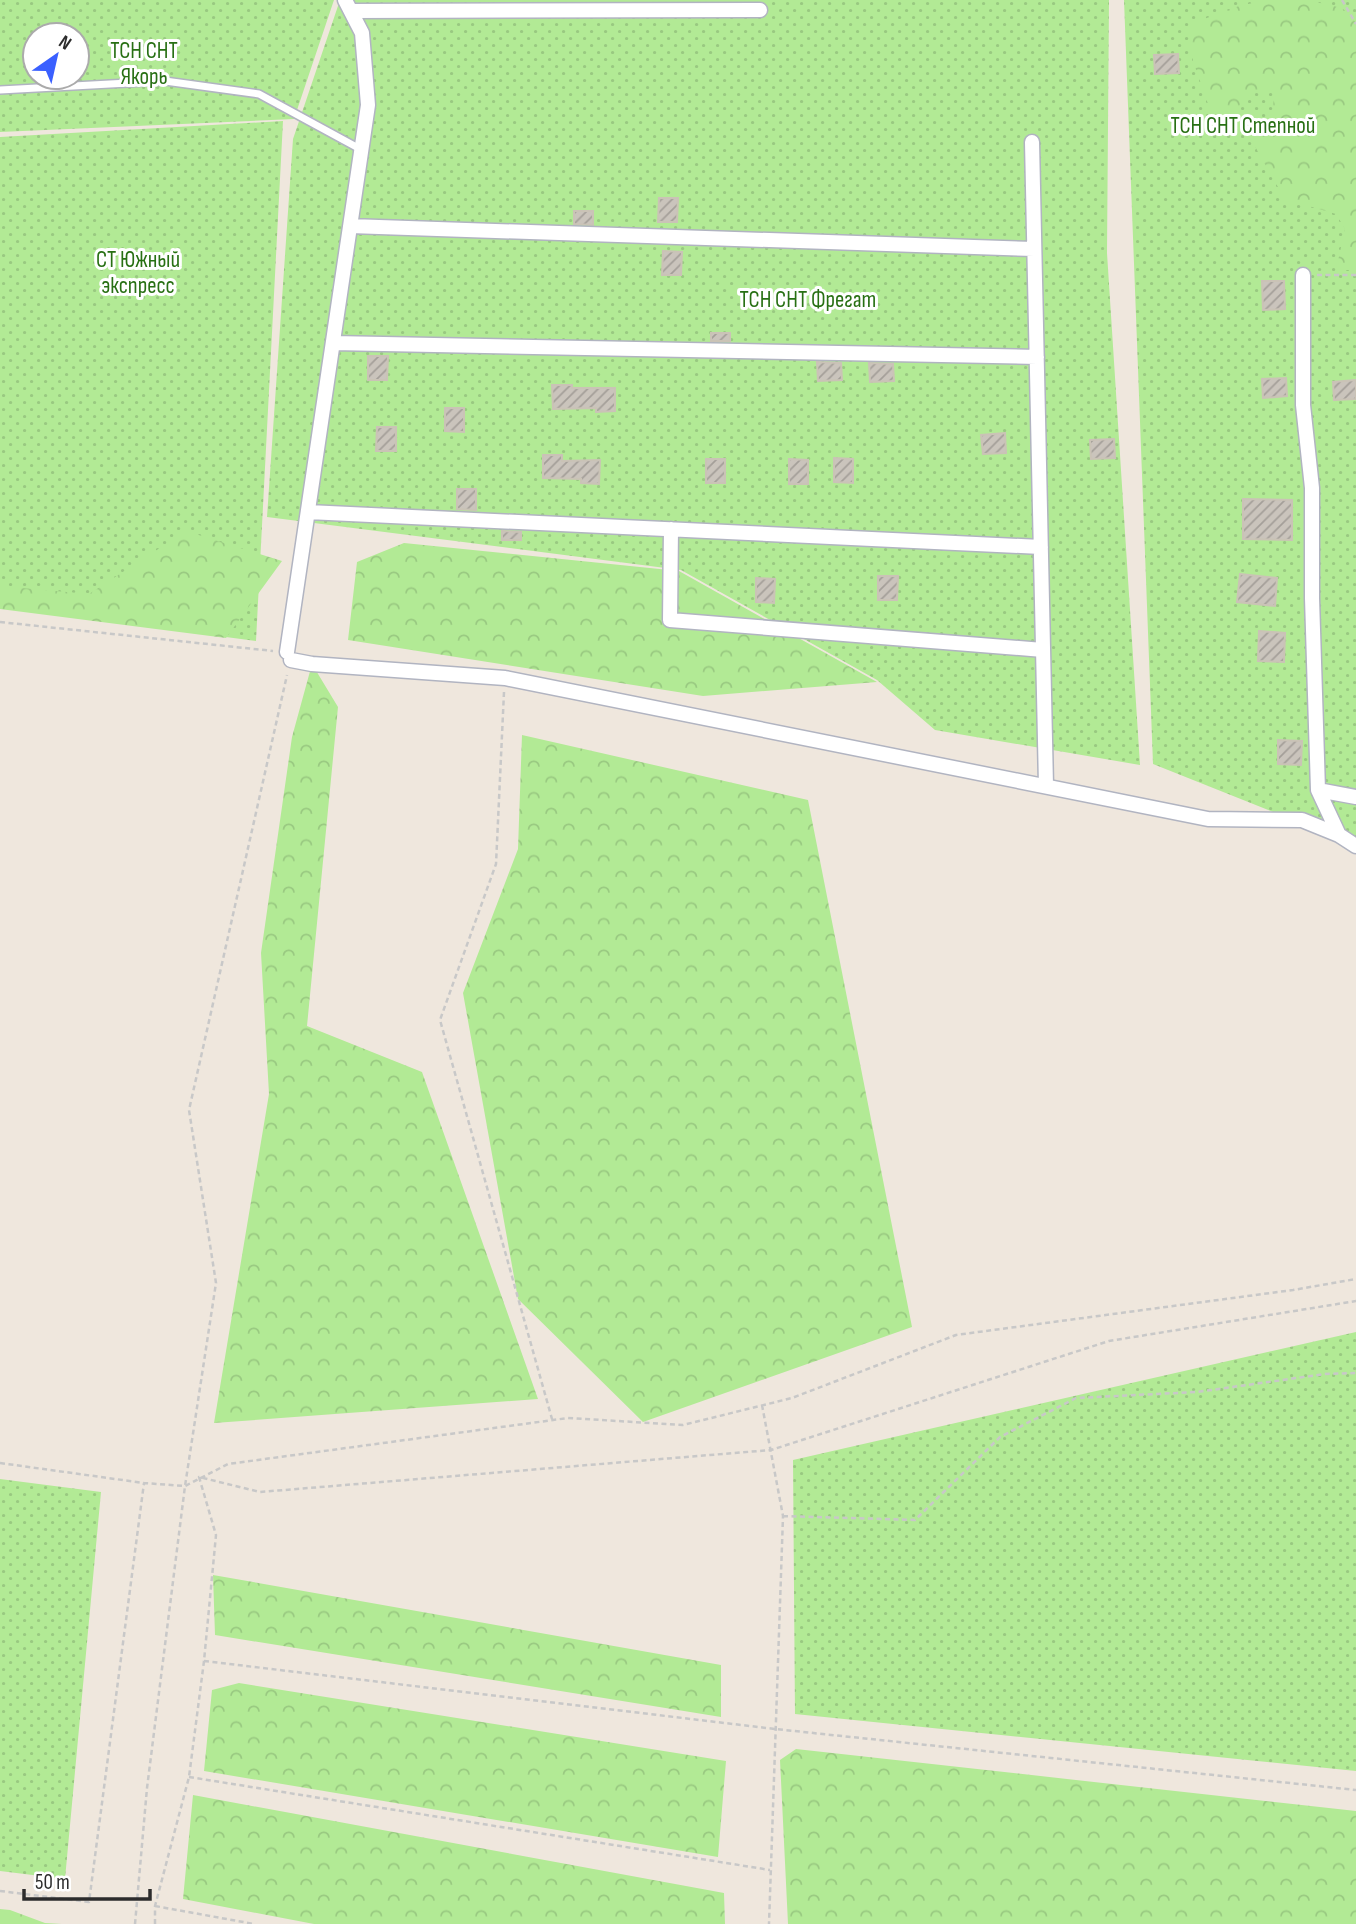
<svg xmlns="http://www.w3.org/2000/svg" width="1356" height="1924" font-family="'Sofia Sans Condensed',sans-serif">
<style>
.grass{fill:url(#grass-dots);fill-rule:evenodd}
.forest{fill:url(#forest-crowns)}
.building{fill:url(#building-hatch);stroke:#cac3b6;stroke-width:2}
.lines{fill:none;stroke-linecap:round;stroke-linejoin:round}
.lane-casing{stroke:#b1b4c1;stroke-width:10}
.street-casing{stroke:#b1b4c1;stroke-width:17}
.path{stroke:#c8c8c8;stroke-width:2.5;stroke-dasharray:5 3.5;stroke-linecap:butt}
.lane{stroke:#fff;stroke-width:7}
.street{stroke:#fff;stroke-width:14}
.labels{text-anchor:middle;stroke-width:6;stroke-linejoin:round;paint-order:stroke}
.park-label{font-size:23px;fill:#287014;stroke:#fff}
</style>
<defs>
<pattern id="grass-dots" width="8" height="8" patternUnits="userSpaceOnUse" patternTransform="scale(1.75)"><rect width="8" height="8" fill="#b2ea95"/><path d="M2 2h.1M6 6h.1" fill="none" stroke="#99c981" stroke-width="1.8" stroke-linecap="round"/></pattern>
<pattern id="forest-crowns" width="20" height="18" patternUnits="userSpaceOnUse" patternTransform="scale(1.75)"><rect width="20" height="18" fill="#b2ea95"/><path d="M2 6a3 3 0 1 1 6 0M12 15a3 3 0 1 1 6 0" fill="none" stroke="#99c981"/></pattern>
<pattern id="building-hatch" width="6" height="6" patternUnits="userSpaceOnUse" patternTransform="scale(1.75)"><rect width="6" height="6" fill="#cac4bc"/><path d="M-1 1l2-2M0 6l6-6M5 7l2-2" fill="none" stroke="#a49f99"/></pattern>
</defs>
<rect width="100%" height="100%" fill="#efe7dd"/>
<path class="grass" d="M0,0H334L294,119L0,132ZM35,35H77V77H35Z
M340,0H1109L1107,253L1140,765L935,730L877,680L681,570L267,517L293,139Z
M1124,0H1356V845L1153,764Z
M283,121L256,641L0,607V137Z
M1356,1332V1771L795,1714L793,1460Z
M0,1479L101,1492L65,1879L0,1871Z"/>
<path class="forest" d="M1267,0C1289,0 1334,0 1351,14C1351,15 1356,23 1356,24V270H1336L1345,229L1336,214L1312,207L1287,203L1249,136L1273,111L1274,92H1248L1229,123L1216,127L1193,61L1188,25L1239,6Z
M186,531L282,561L226,638L0,609V586L89,594Z
M404,543L679,571L877,682L703,696L348,640L357,562Z
M312,664L338,707L307,1026L422,1072L538,1399L214,1423L269,1094L261,953L292,737Z
M522,735L808,800L912,1327L643,1422L518,1299L463,993L518,849Z
M213,1575L721,1665V1717L215,1635Z
M239,1683L726,1761L718,1857L204,1771L212,1690Z
M796,1749L1356,1811V1924H788L780,1760Z
M193,1795L724,1893L725,1924H314L183,1899Z
M0,1909L10,1910L45,1923L62,1924H0Z"/>
<path class="building" d="M1178,54L1179,73L1155,74L1154,55Z
M659,198H678L677,222H658Z
M574,211H593V225L574,224Z
M663,251L682,252L681,275H662Z
M1262,281H1284L1285,309L1263,310Z
M711,333H730V341H711Z
M368,356H388L387,380H368Z
M817,362L841,363L842,380L818,381Z
M869,363L893,364L894,381L870,382Z
M1286,378L1287,396L1263,398L1262,379Z
M1356,380V399L1334,400L1333,382Z
M552,385H572V388H615V411L596,412V408L553,409Z
M445,408H464V432L445,431Z
M377,427H396V451H376Z
M1005,433L1006,453L983,454L981,435Z
M1114,439L1115,458L1091,459L1090,440Z
M543,455H562V461L600,460L599,484L581,483V479L543,478Z
M834,458L853,459V483L834,482Z
M706,459H725V483H706Z
M789,459L808,460V484H789Z
M457,489H476V510L457,509Z
M1243,499L1292,500V540L1243,539Z
M502,531L521,532V540H502Z
M1240,574L1277,578L1275,606L1237,602Z
M878,576H898L897,600H878Z
M756,578L775,579L774,603L756,602Z
M1259,631L1285,633L1284,662L1258,661Z
M1278,740L1302,741L1301,765L1278,764Z"/>
<g class="lines">
<g class="lane-casing">
<path id="lane" d="M0,90L165,81L259,94L362,150"/>
</g>
<g class="street-casing">
<path id="street" d="M351,11L760,10
M1032,142L1046,786
M350,226L1034,249
M1303,275V405L1312,488V598L1318,790L1339,835
M333,343L1037,357
M308,512L1041,547
M671,529L670,620L1043,650
M287,652L368,105L362,33L345,0
M291,660L312,664L505,678L1208,819L1302,820L1339,835L1356,846
M1318,790L1356,797"/>
</g>
<path class="path" d="M1342,0L1356,24
M1317,275H1356
M0,622L273,651
M504,692L496,864L440,1020L552,1419
M762,1405L783,1516L769,1924
M0,1463L144,1483L185,1486L228,1464L568,1418L683,1425L792,1398L956,1335L1293,1290L1356,1279
M783,1516L915,1520L1000,1437L1076,1398L1197,1392L1325,1374L1356,1373
M204,1661L775,1729L1356,1790
M189,1777L770,1870
M0,1891L89,1902L144,1483
M155,1906L254,1924
M135,1924L147,1788L185,1486L216,1283L189,1110L287,675
M155,1924V1906L189,1777L204,1661L216,1535L199,1477L260,1492L771,1450L1109,1341L1356,1301"/>
<use href="#lane" class="lane"/>
<use href="#street" class="street"/>
</g>
<g class="labels">
<g class="park-label">
<text x="144" y="58">ТСН СНТ<tspan x="144" dy="26">Якорь</tspan></text>
<text x="1243" y="133">ТСН СНТ Степной</text>
<text x="138" y="267">СТ Южный<tspan x="138" dy="26">экспресс</tspan></text>
<text x="808" y="307">ТСН СНТ Фрегат</text>
</g>
</g>
<g transform="translate(56 56) rotate(34)"><circle r="33" fill="#ffffff" stroke="#ababab" stroke-width="2"/>
<path d="M0-5L12 26L0 18L-12 26Z" fill="#3a60ff"/>
<text y="-10" font-size="19" font-weight="bold" text-anchor="middle" fill="#2c2c2c">N</text>
</g>
<path d="M24 1889v10h126v-10" fill="none" stroke="#2c2c2c" stroke-width="3.5"/>
<text x="35" y="1889" font-size="21" fill="#2c2c2c" stroke="#ffffff" stroke-width="5" paint-order="stroke">50 m</text>
</svg>
